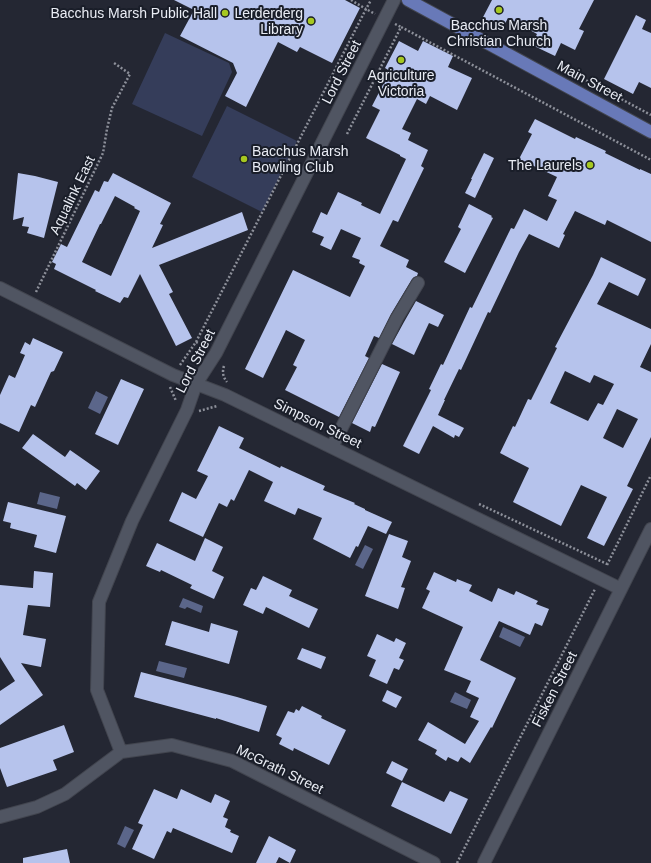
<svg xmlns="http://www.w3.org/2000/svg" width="651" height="863" font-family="Arial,sans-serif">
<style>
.green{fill:#353d5a}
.water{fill:#5b668a}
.building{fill:#b6c3ec;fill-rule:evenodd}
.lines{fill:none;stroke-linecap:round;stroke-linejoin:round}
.minor-casing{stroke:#42454f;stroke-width:14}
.major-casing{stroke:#42454f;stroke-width:14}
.path{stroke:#8d909a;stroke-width:2.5;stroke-dasharray:2 2;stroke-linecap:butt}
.minor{stroke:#505562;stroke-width:12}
.major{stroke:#6879b8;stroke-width:12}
.poi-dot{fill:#a6c820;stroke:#1a1e29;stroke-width:1.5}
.labels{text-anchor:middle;stroke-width:4;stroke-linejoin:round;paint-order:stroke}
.poi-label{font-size:14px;fill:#e9ecf4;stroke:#1a1e29;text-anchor:end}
.street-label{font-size:14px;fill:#e9ecf4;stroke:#1a1e29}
</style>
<rect width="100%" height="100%" fill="#242733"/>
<path class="green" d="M165,33L229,63L232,72L202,136L132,104Z
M227,106L297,141L262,212L192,177Z"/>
<path class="water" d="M96,391L108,397L100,414L88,408Z
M40,492L60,497L57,509L37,504Z
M365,545L373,549L363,569L355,565Z
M183,598L203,606L201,613L187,607L185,609L179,607Z
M503,627L525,637L520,647L499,637Z
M159,661L187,668L184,678L156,671Z
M455,692L471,700L467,709L450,702Z
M125,826L134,830L125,848L117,844Z"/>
<path class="building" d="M174,0H345L360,8L332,63L300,47L297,52L278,42L246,107L225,96L237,73L233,63L180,36L194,10Z
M492,0H594L579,29L584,31L575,50L561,43L555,56L532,45L537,34L508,18L501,31L481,21Z
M636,15L646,20L642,29L651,33V88L639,82L633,94L604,79Z
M399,41L418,51L423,41L453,56L448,67L472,78L457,110L430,96L426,104L417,99L402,129L411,133L408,140L428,150L421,166L424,168L398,222L393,220L380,246L409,260L406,267L418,273L417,276L414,277L412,279L391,314L379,338L374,336L365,356L369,358L339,417L285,390L297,367L293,365L305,340L286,330L263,378L245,369L293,270L350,297L365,266L359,263L360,260L352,257L361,238L341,229L331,250L320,245L324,237L312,232L321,212L327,215L338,192L362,203L361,205L380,214L406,159L400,156V155L366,138L380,110L372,106L390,71L385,68Z
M535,119L575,139L576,137L606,151L605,153L640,170V169L651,174V242L607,220L605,225L575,211L563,234L565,235L559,248L529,234L519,252L490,313L488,312L461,370L459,369L444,400H445L438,415L464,428L459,437L455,435L454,438L433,426L419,454L403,446L431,390L429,389L441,364L443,365L470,307L472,308L511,228L514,229L524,209L547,221L557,200L548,196L557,177L519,159L532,134L528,132Z
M484,153L494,158L475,198L465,193L472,179H471Z
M18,173L35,176L58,182L44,238L27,233L29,227L22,226L24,217L13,220Z
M113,173L171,203L160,224L163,225L152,248L242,212L248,230L159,265L173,292L169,294L192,338L176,346L140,274L128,298L124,297L120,303L95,291L96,290L54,269L56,264L52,262L61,244L67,247L95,190L99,192L104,181L108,182ZM115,196L135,207L134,208L140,211L111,276L82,262L100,224H101Z
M469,204L492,216L491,217L493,218L465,273L444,262L461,229L458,227Z
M601,257L646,279L638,296L609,282L597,304L651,329V344L640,367L651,372V437L627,486L633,489L604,546L587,538L607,497L581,485L561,526L513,502L529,468L500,453L513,426L515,427L528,399L531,400L557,348L555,347L593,275ZM565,371L590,383L594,375L614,384L603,405L598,403L588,421L550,403ZM617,409L638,419L623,448L603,438Z
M416,301L444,315L438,327L429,323L414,355L392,344L404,322Z
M33,338L63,352L54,371L51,372L35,407L31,405L19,432L0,423V395L9,375L15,378L25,355L20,353L25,342L30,345Z
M382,364L400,372L375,427L372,426L370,432L352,423Z
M121,379L144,389L118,445L95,434Z
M219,426L244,438L239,448L280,468L281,466L325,486L323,490L355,503L354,504L365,509V510L392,522L386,534L368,526L358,547L356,546L350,558L313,539L322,518L298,508L295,515L264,501L273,482L249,470L234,501L231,499L227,507L219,503L203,537L169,521L182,492L196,499L208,476L197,471Z
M33,434L65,457L70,450L100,471L86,490L77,483L75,486L22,448Z
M8,502L66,516L56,553L34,547L37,535L10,528L11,523L3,521Z
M389,534L408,541L402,557L411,561L401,587L405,588L398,609L365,596Z
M205,538L223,547L212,571L224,577L214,599L190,588L192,585L161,570L160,572L146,566L157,543L195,561Z
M34,571L53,573L50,607L28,605L23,635L46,639L41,667L21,663L43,695L0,725V691L15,681L0,657V585L33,588Z
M434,572L456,582L457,579L472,585L469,591L492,602L498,588L514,595L516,591L538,601L536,604L549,609L542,626L535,623L530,635L499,621L480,660L516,678L492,728L491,727L470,763L461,757L458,762L448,757L446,761L435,754L437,750L418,740L428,722L465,744L479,721L470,717L479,698L466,692L471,681L444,670L463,627L422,608L430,591L426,589Z
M263,576L292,590L289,596L318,609L309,628L266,607L263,614L243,605L251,588L256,590Z
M172,621L209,632L211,623L238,631L229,664L165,645Z
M377,634L394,642L396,638L406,643L399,658L404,660L399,670L394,668L387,684L369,676L376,660L367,656Z
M302,648L326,657L321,669L297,659Z
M141,672L237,697L267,706L259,732L216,718V719L134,697Z
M387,690L402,697L396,708L382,701Z
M302,706L322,716L321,718L346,730L329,765L294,748L293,751L279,744L282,738L276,735L288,711L294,713L296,709L299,711Z
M64,725L74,752L53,760L57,770L7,787L0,768V748Z
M392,761L408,769L402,781L386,773Z
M402,782L444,802L450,791L468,799L451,834L391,806Z
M154,789L177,799L181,789L211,803L215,794L230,801L223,817L228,819L225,827L231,830L230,832L239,836L232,853L173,828L171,833L167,831L154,859L132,849L143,825L138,823Z
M269,836L296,850L290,863L279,857L276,863H256Z
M67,849L70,863H23V858Z"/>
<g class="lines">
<g class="minor-casing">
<path id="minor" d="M0,288L173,375L225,395L621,589
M332,447L397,318L418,283
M121,752L97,690L99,602L132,521L187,410L196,384L216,353L394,0
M0,817L37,807L65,794L121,752L172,745L232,761L434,863
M484,863L651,529"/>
</g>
<g class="major-casing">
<path id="major" d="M408,0L651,132"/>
</g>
<path class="path" d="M351,0L366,9L371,0
M395,24L401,27
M565,69L651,115
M347,134L401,27L651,160
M36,292L103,153L107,129L112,108L130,74L114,63
M196,342L366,9L375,14
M180,365L196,342L206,347
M224,366C222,372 223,377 227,382
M170,387L176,401
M199,411L217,406
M479,504L607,564
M607,565L651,475
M457,863L595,589"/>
<use href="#minor" class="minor"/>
<use href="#major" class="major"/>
</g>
<g class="poi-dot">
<circle cx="499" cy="10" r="4"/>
<circle cx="225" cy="13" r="4"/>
<circle cx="311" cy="21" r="4"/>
<circle cx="401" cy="60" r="4"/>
<circle cx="244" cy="159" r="4"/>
<circle cx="590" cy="165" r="4"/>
</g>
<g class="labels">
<g class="poi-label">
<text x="217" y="18">Bacchus Marsh Public Hall</text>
<text x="303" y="18">Lerderderg<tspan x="303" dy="16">Library</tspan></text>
<text x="499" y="30" text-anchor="middle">Bacchus Marsh<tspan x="499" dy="16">Christian Church</tspan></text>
<text x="401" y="80" text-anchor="middle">Agriculture<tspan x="401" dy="16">Victoria</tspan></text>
<text x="252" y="156" text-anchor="start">Bacchus Marsh<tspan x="252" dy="16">Bowling Club</tspan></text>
<text x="582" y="170">The Laurels</text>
</g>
<g class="street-label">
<text transform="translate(341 72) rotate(-63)" y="5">Lord Street</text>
<text transform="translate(590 81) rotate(28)" y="5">Main Street</text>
<text transform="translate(72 195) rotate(-64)" y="5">Aqualink East</text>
<text transform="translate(195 361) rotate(-63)" y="5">Lord Street</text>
<text transform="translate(318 423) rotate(26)" y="5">Simpson Street</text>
<text transform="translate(554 689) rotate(-63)" y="5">Fisken Street</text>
<text transform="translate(280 769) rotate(26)" y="5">McGrath Street</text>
</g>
</g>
</svg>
